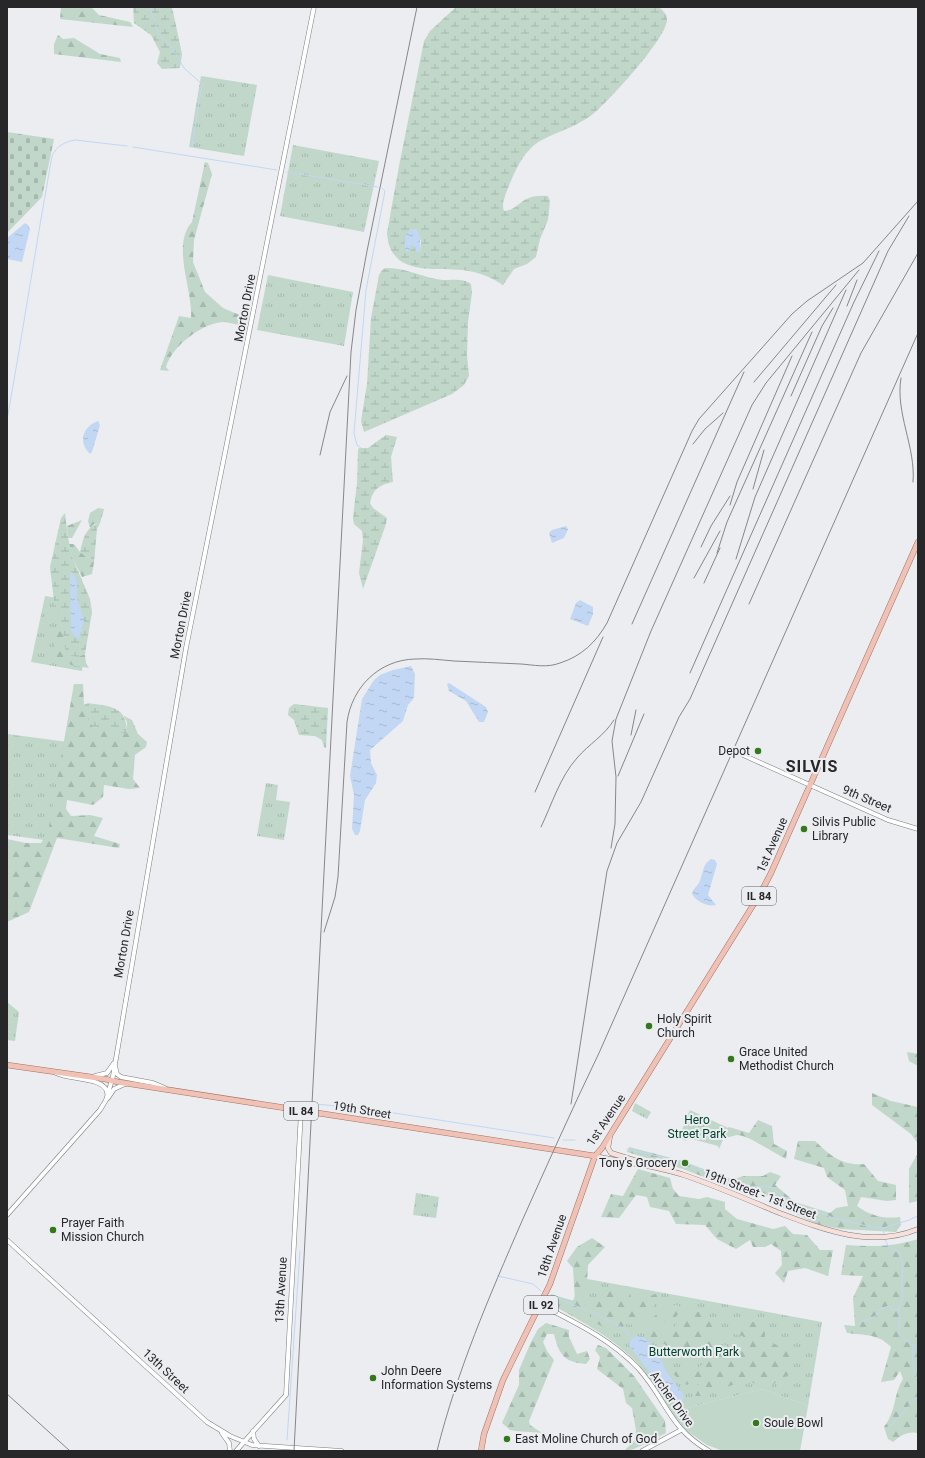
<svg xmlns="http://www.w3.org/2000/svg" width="925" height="1458" font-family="Roboto,sans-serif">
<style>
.grass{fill:url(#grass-tufts)}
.forest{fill:url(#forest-firs)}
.wetland{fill:url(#wetland-marsh);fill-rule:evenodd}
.cemetery{fill:url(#cemetery-stones)}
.pitch{fill:#c0d7ca}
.water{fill:url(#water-ripples)}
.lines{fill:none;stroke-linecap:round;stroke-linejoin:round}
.stream{stroke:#c2d7f3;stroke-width:1}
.tertiary-casing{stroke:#7a7c7f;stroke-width:5}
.secondary-casing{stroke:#7a7c7f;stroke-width:5.5}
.primary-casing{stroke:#a37164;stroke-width:6}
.tertiary{stroke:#fff;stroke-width:4}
.secondary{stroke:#f8e0da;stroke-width:4.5}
.primary{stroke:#f0c2b5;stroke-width:5}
.rail{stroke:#86878a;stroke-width:1}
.poi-dot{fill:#33791c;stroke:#ebedf1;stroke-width:1.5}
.labels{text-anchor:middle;stroke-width:4;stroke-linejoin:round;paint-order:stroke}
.shield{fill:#ebedf1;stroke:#626265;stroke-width:1}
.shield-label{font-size:11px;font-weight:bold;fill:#272729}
.street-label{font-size:12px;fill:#272729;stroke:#ebedf1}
.poi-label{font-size:12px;fill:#272729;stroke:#ebedf1;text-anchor:start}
.park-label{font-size:12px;fill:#00442c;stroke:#ebedf1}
.district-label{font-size:16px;font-weight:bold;letter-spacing:1px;fill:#272729;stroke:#ebedf1}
</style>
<defs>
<pattern id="grass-tufts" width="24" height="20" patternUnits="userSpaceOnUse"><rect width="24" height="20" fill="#c0d7ca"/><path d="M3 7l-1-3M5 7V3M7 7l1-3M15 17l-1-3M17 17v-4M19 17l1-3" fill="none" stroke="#a5b9ae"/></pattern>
<pattern id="forest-firs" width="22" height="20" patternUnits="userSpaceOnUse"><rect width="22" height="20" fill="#c0d7ca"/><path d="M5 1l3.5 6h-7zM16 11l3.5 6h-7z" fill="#a5b9ae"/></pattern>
<pattern id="wetland-marsh" width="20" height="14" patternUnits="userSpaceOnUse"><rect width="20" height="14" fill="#c0d7ca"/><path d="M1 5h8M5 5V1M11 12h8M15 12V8" fill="none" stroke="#a5b9ae"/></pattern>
<pattern id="cemetery-stones" width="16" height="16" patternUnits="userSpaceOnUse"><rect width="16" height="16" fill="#c0d7ca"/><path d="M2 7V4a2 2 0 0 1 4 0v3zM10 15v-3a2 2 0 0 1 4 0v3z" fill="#a5b9ae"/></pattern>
<pattern id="water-ripples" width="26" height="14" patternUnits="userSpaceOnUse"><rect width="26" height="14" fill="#c2d7f3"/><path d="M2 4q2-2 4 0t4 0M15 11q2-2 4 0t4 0" fill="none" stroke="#a7b9d0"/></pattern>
</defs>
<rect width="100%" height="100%" fill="#ebedf1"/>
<path class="grass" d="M201,76L257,85L244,156L189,147Z
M293,145L379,161L364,232L280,216Z
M268,275L353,292L344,346L257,330Z
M45,596L90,603L82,671L31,662Z
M7,734L68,742L52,841L7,835Z
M266,783L278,785L276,800L290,802L284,840L257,836Z
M7,1002L19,1012L15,1041L7,1040Z
M635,1103L651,1112L647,1119L632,1111Z
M690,1110L728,1128L719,1149L718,1146L688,1138L686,1141L679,1137Z
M416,1193L439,1197L436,1218L413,1215Z
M582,1278L822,1322L808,1406L763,1389L670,1412C660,1396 651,1378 638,1364C613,1337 580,1321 549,1303L551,1294L573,1301Z"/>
<path class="forest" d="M61,7H91L99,15L130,22L133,27L60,19Z
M58,35L63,39L74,38L100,54L120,58L121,62L54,54V44Z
M205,162L208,163L212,174L194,240L193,262L205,292L223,308L242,316L244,326C238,325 231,323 225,322C203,322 172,346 166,367L169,371L160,370L179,316L191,318C193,290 171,245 192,222Z
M98,508L104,509L100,523L94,524L90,528L88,521L90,513Z
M82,520L72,538H68L67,526Z
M69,544H74L80,552L94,562L92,574L82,577L73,559Z
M58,629L62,630L66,655L78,657L85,654L86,663L89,668L71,665L63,658L57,657C55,648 51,637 58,629Z
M74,684H83L84,705L93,727L127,733V722L124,716L132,720L138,734L147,742L146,747L135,755L133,779L140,788L129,789L104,785L103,797L93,805L67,800L66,809L71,816L90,815L103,818L94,836L120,844L119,848L57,838L29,912L7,922V839L26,843H41L48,832Z
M907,1052L918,1054V1066L909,1061Z
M872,1093L891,1101L918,1107V1144L911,1134L872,1105Z
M758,1120L772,1126L774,1144L787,1151L786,1159C773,1153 750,1136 738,1135C735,1135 730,1137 726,1138L723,1132L729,1127L749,1133Z
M798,1141H815C831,1156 842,1166 864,1164L878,1181L896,1185V1200L887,1201L861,1197L857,1206C871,1216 883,1219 900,1217L901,1225L896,1232L840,1229L817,1224L785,1209L762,1192L738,1190L683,1169L627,1152L629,1147L683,1161L724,1177L734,1179L744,1176H763L770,1172L781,1176L775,1185L795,1202L830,1213L836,1208L848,1206L845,1190L827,1177L824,1168L794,1159Z
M918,1153V1201L909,1203V1169Z
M638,1169L670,1178L673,1189L679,1196L699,1199L707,1197L725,1202V1209L737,1219L773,1229L785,1226L793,1234L807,1235L820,1250H833L828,1276L805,1268L788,1271L784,1283L775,1273L782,1265L781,1251L771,1244L765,1247H753L750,1240L736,1249L717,1239L705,1225L676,1224L669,1211L650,1207L647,1197L636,1195L619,1218L601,1217L611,1194L623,1196Z
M592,1238L605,1247L588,1265L587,1283L582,1295L585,1307V1316L554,1299V1296L575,1301L573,1268L567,1261L577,1247Z
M918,1239V1433C908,1431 901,1435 893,1442L888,1439L884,1427C897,1410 893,1395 903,1379L900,1371L894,1380L881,1382L891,1347C879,1334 864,1335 847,1333L844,1325L855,1326L853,1298L863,1276L841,1275L846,1245C871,1247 894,1247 918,1239Z
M625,1289L630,1293L631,1298H636L638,1292L650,1296L658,1293L660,1296L647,1317L637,1325L625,1324L618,1333L588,1320L605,1291Z
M676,1305L682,1307C675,1321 672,1321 657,1323L655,1329L670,1332L688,1310C706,1311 709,1321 717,1335L711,1351L699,1353L695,1348L671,1358L667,1355L665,1344L655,1341L645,1333C649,1319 661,1307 676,1305Z
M747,1322H759L765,1326V1340L789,1351L792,1360L788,1375L776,1382L770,1388H761L747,1379L705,1396H693V1392L703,1379L699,1377L687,1385L673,1374L674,1370L695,1374L700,1366L718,1357L723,1344L738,1351L743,1348V1336L734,1334L730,1330Z
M546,1323L569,1330V1337L577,1354L587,1351L590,1359L586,1364C563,1362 559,1354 554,1334H547L543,1342L547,1351L554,1360L529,1421L530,1425L542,1433L516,1431L510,1430L502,1423L519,1385V1370L531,1342L538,1329Z
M598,1345L606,1348L634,1376L665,1421L666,1433L634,1449L624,1451L634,1441L636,1430L632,1408L626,1403L623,1389L597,1369L600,1357L595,1350Z"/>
<path class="wetland" d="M133,7H172L182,54L180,68L162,69L157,63L160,52L151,35L134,23Z
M456,7H659C663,11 667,14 667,19C668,37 608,102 593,114C578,126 559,131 542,140C524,149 515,171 508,188C505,196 501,204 504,211C520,210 520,193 548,196L550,201L548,220L540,239L536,257L527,264L514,269L503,285C491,277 478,272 463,270C433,267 390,277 387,233L399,166L424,41L430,31ZM416,229L421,241L420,252L412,244L410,245Z
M387,268C407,268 423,278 443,280C451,280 464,278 471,284L472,293L468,322L467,355L469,376L464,385L452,394L364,432L361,421L367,384L371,318L379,275L383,269Z
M386,435L397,437L391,457L393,482C379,485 373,489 370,503L373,508L387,518L386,524L363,589L359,573L363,540L362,531L354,524L353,518L357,483L358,450L359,448H368Z
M65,513L68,538L73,559L90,599L92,612L85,654L78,657L66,655L62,624L54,601L50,567L61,518Z
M100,523L97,529L94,562L80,552C83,540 86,525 100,523Z
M88,703C111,707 127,705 127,734L93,727L87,717L84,705Z
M294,704L328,708L326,748L324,747L322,740L315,736L299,735L294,720L288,715L289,708Z"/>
<path class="cemetery" d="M7,132L54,139L42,197L7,233Z"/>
<path class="pitch" d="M763,1389L808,1406L800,1451H723L707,1445L687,1431L670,1412Z"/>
<path class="water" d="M25,223L28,225L30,229L22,262L7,259V238Z
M411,229H416L420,236V252H416L415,247L411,244L409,251L406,253C404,244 403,235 411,229Z
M98,421L100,425L92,452L90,454C78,443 82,427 98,421Z
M566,526L568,529L564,538L552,543L549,533L552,530Z
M72,572L77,581V598L84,620L79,639L76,638L71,631L70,573Z
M580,600L593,607V614L588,626L570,619L576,603Z
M411,666L415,674L414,698L408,705L403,721L370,750L371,763L377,775L376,783L365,800L360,831L358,835H355L352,829L354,795L350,776L362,699L374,680L380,675L393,670Z
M449,683L486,707L488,712L484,722H479L466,701L449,691L447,684Z
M711,859L715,860L717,864L708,895L716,905C707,907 697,902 692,894C693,889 696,887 699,883C703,875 702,864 711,859Z
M636,1336L645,1338L654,1347L666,1371L682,1393L684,1398L681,1404L676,1405L670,1401L629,1345L631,1340Z"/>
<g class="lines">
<path class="stream" d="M150,7L158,33L172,47L184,68L202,84L192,146
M133,147L277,170
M287,172L378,187
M7,420C23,332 36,244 52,156C57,146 64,142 75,140L127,146
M361,448L357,445L354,433L366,290L385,191L382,188
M7,1029L11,1033
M307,1106L316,1104L375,1110L554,1138
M563,1140H575
M627,1149L684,1162L742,1186L771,1187L798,1208L819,1212L833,1218L871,1227L883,1228L909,1220L918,1216
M883,1228L884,1235
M884,1238L889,1247L900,1253L903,1266L902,1287L903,1298L899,1308V1332L905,1340L918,1348
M498,1276L533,1284L541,1291
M552,1296L586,1310
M591,1312L625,1329L631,1340
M859,1323L876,1316L880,1309L889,1306L893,1310L898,1309
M913,1345C912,1357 912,1369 918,1380
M888,1429L918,1396
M287,1440L300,1251"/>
<g class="tertiary-casing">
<path id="tertiary" d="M743,755L888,820L918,829
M115,1066L117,1074L121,1077L153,1083L165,1088
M56,1073C69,1080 106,1077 107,1093
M95,1076L107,1073L114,1063
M108,1098L114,1089L125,1084
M7,1215L100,1110L106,1100L113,1076L186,648L314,7
M7,1240L207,1422L230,1436L252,1445L342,1451
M541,1305C576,1323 610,1339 638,1368C667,1400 668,1427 709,1451
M253,1431L254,1439L259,1446
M222,1433L229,1443L230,1451
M236,1451L286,1395L301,1111
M642,1451L681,1430"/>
</g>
<g class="secondary-casing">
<path id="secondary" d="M610,1136L608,1148L611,1153L640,1162
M595,1156C624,1163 654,1165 684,1175C716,1186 746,1199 777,1212C822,1229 870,1249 918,1229"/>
</g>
<g class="primary-casing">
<path id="primary" d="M7,1065L105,1079L118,1082L595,1156
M481,1451L484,1434L503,1380L550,1284L595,1156L602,1148L615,1127L760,894L771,873L918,542"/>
</g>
<use href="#tertiary" class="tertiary"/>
<use href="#secondary" class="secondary"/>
<use href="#primary" class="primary"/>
<path class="rail" d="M847,306L857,280
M901,378C895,413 916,447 913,482
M754,382L836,285
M791,396L822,326L833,308
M693,444L705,429L723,413
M320,455L330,412L347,376
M753,489L764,450
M730,505L737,482L792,356
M701,547L711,526L730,496
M717,553L727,522L812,332
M736,559L755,497L846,290
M694,578L720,531
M704,583L720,548
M749,604L861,353L918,253
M632,624L744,372
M690,673L854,302L879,251
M631,735L636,710
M618,776L644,714
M535,792L603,637
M541,827C552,804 560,777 577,758C589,744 604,736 614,720
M611,848L615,824L616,777L612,741L616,719L651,631L752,405L766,383L859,270
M324,932L335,897L338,877L347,722C352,687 379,660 415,659C428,658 441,660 454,661C476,662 499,663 521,664C534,665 547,668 560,663C582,656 596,642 607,623L692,431L699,419L792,314L807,301L863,263L918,201
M571,1104L607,871L617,843L641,802L679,717L690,699L888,251L909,216
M7,1394L70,1451
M294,1451L351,352L356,310L367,251L417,7
M437,1451C457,1371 489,1297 522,1221C547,1165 572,1109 599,1053L918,333"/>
</g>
<g class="poi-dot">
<circle cx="758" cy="751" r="4"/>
<circle cx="804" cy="829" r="4"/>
<circle cx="649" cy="1026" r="4"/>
<circle cx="731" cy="1059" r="4"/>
<circle cx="685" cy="1163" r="4"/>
<circle cx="53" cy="1230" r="4"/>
<circle cx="373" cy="1378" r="4"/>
<circle cx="756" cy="1423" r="4"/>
<circle cx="507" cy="1439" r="4"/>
</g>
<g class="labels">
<g class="shield">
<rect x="742" y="887" width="34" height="18" rx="3"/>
<rect x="284" y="1102" width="34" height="18" rx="3"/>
<rect x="524" y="1296" width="34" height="18" rx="3"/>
</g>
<g class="shield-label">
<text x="759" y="900">IL 84</text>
<text x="301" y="1115">IL 84</text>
<text x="541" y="1309">IL 92</text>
</g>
<g class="street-label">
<text transform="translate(245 308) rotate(-79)" y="4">Morton Drive</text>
<text transform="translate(181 625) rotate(-79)" y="4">Morton Drive</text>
<text transform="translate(867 799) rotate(23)" y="4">9th Street</text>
<text transform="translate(772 845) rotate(-66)" y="4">1st Avenue</text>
<text transform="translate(124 944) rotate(-80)" y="4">Morton Drive</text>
<text transform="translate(362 1110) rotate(9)" y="4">19th Street</text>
<text transform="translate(606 1120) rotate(-56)" y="4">1st Avenue</text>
<text transform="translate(760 1194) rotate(21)" y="4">19th Street - 1st Street</text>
<text transform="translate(552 1246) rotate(-71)" y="4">18th Avenue</text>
<text transform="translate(281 1290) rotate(-87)" y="4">13th Avenue</text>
<text transform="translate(166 1371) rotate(43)" y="4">13th Street</text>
<text transform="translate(672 1399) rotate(54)" y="4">Archer Drive</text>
</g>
<g class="poi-label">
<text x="750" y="755" text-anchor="end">Depot</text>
<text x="812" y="826">Silvis Public<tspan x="812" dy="14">Library</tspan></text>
<text x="657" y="1023">Holy Spirit<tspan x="657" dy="14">Church</tspan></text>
<text x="739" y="1056">Grace United<tspan x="739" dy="14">Methodist Church</tspan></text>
<text x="677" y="1167" text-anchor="end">Tony's Grocery</text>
<text x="61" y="1227">Prayer Faith<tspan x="61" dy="14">Mission Church</tspan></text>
<text x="381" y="1375">John Deere<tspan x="381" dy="14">Information Systems</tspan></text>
<text x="764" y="1427">Soule Bowl</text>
<text x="515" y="1443">East Moline Church of God</text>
</g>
<g class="park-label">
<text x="697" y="1124">Hero<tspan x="697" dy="14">Street Park</tspan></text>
<text x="694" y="1356">Butterworth Park</text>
</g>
<g class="district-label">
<text x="812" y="772">SILVIS</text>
</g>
</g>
<rect width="925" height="1458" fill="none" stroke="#272729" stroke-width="16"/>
</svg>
